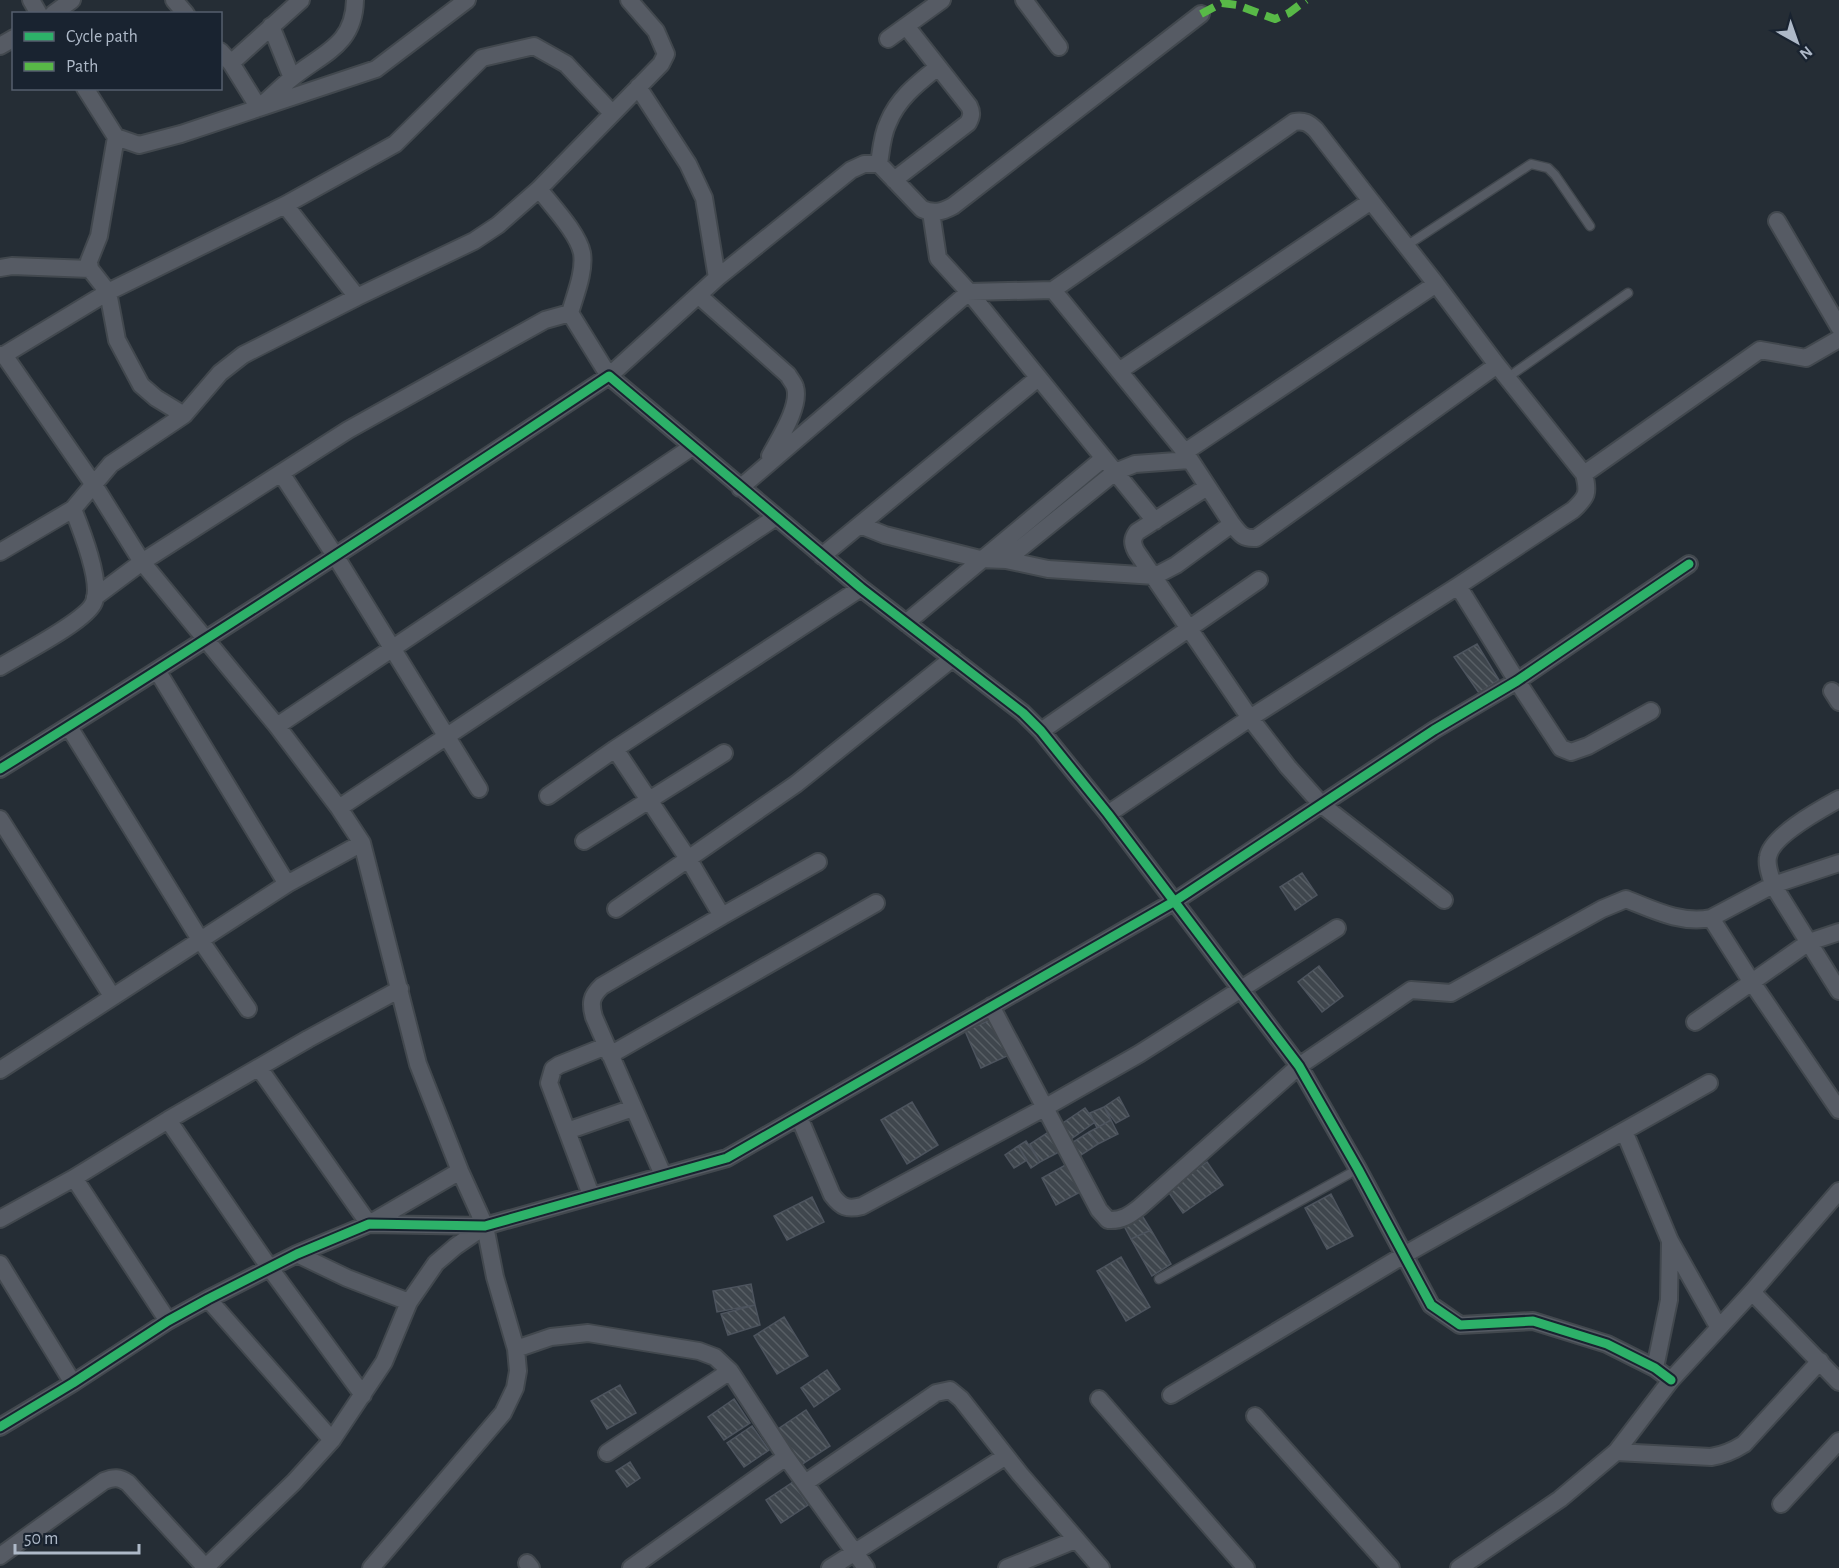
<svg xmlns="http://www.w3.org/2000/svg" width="1839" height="1568" font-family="'Alegreya Sans',sans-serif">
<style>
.building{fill:url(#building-back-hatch);stroke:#4d545e;stroke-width:1.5}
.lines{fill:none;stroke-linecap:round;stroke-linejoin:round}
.service-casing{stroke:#42484e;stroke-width:11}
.minor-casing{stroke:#42484e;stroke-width:20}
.service{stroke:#565b64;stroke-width:8}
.minor{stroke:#565b64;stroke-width:16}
.quiet{stroke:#58b947;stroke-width:8;stroke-dasharray:15 8;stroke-linecap:butt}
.cycleway-casing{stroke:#192330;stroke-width:13}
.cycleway{stroke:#2db169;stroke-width:9}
</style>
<defs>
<pattern id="building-back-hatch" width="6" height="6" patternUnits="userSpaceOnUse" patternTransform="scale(1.5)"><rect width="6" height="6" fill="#3f464d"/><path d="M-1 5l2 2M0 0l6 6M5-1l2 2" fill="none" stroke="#585f65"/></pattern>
</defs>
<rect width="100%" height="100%" fill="#252d35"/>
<path class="building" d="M1477,644L1499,680L1479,693L1454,657Z
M1302,873L1317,895L1295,910L1280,887Z
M1319,966L1343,996L1322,1012L1298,982Z
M990,1020L1007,1056L981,1068L965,1031Z
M1119,1097L1129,1116L1116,1123L1104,1107Z
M912,1102L938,1145L907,1164L881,1120Z
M1104,1107L1111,1120L1097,1128L1090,1113Z
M1085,1108L1095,1122L1071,1139L1060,1125Z
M1111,1120L1118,1134L1098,1144L1089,1132Z
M1089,1132L1098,1144L1078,1157L1070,1144Z
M1047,1133L1059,1152L1040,1162L1030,1144Z
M1026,1141L1040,1162L1031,1168L1018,1146Z
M1018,1146L1027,1160L1014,1168L1005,1155Z
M1207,1162L1223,1185L1183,1213L1167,1190Z
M1069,1163L1084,1190L1056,1205L1042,1178Z
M1331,1194L1353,1236L1327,1249L1305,1208Z
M812,1197L824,1222L787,1240L774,1216Z
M1141,1214L1151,1230L1131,1239L1123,1224Z
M1151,1230L1171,1264L1152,1276L1131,1239Z
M1121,1257L1150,1307L1126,1321L1097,1271Z
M751,1284L755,1305L717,1312L713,1291Z
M755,1305L760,1325L728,1335L721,1314Z
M784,1317L808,1356L777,1374L754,1336Z
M827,1370L840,1389L814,1407L801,1388Z
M620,1385L636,1413L607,1429L591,1401Z
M734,1399L750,1423L724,1440L708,1417Z
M806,1410L830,1446L801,1465L778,1429Z
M752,1426L769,1450L744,1467L727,1443Z
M630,1462L640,1478L627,1487L616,1471Z
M793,1482L808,1505L781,1523L766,1500Z"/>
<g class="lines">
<g class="service-casing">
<path id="service" d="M1406,246L1531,164L1548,168L1555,175L1590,226
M1507,378L1628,293
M1159,1279L1358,1169"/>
</g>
<g class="minor-casing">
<path id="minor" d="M31,0L39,14
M174,0L186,14
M1024,0L1059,47
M53,14L72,0
M271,26L292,78
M888,39L942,0
M0,46L14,38
M220,51L231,63L259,108
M231,63L301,0
M638,87L688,164L704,198L717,278
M264,103C273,95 282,86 292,78C322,53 354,46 355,0
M116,137L139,145L181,134L376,69L467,0
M879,164C881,151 882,135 888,123C898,98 918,83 938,67
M894,180L968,123C972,116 972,112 969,106L906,26
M285,205L395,144L482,58L534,46L566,64L612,113
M931,212L938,258L969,292L1155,521
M1777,221L1839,327
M0,268L12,266L90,269
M698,295L788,375C790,379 794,383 795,387C801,406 779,439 770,456
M570,313C575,295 585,272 582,253C578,233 552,206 539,189L661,64L666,54L656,31L629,0
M0,355H4L108,292L90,269L89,261L99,236L116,137L85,88
M4,355L94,485L142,562L277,726L339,808L362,843L418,1064L460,1171L485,1226L495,1277L516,1349L518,1371L515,1388L503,1413L371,1568
M1119,371L1053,290L1294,122C1304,120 1309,123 1316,130L1371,201
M184,415L220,373L243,355L357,297
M1185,452L1119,371L1371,201L1436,284
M281,473L336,557L479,789
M1207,487L1137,532C1132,539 1132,543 1136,551L1250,718L1288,767L1322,805L1444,900
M740,488L969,292L1053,290
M1232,524C1240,534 1243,539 1256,538L1497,365L1584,474
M860,525L885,535L980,559L1006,560L1048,569L1155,576L1176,565L1232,524L1185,452L1436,284L1497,365
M0,552L73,509
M822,556L1038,378
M1006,560L1115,472L1135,464L1190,460
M1458,586L1517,681L1561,748L1571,752L1588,746L1651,711
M95,597L142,562L348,430L545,320L570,313L609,376L717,278L851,170L864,164H879L922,209C934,214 942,212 953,206L1201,14
M906,623L1104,458
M0,667C19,655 87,621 94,602C102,582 81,529 73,509L111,464L184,415L156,398L141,385L117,340L108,292L285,205L357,297L474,241L498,225L539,189
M158,672L287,884
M1832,691L1839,702
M277,726L692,447
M69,727L201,941L248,1009
M1041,731L1259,580
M615,749L689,860L722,916L818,862
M0,769C205,642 407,510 609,376L861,588L1023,713L1041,731L1108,814L1299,1066L1358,1169L1431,1305L1460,1325L1533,1321L1607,1344L1655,1368L1671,1380
M548,796L615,749L861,588
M1839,799C1821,809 1771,836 1768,857C1766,866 1771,876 1773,885L1711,918L1751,981L1839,1110
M339,808L776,517
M1108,814L1250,718L1458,586L1573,510C1587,497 1589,493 1584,474L1760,350L1806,358L1839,339
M0,819L112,996
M584,841L724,753
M1839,863L1773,885L1839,991
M616,909L796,784L953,658
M991,1006L1099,1210L1108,1220C1122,1221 1130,1215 1140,1207L1299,1066L1411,990L1451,993L1602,909L1626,899C1654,910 1681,924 1711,918
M1695,1022L1809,942L1839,932
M610,1055L876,903
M259,1068L369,1224L460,1171
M0,1070L287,884L362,843
M799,1117L832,1195C841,1207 847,1210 862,1206L1046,1107L1139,1054L1337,928
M168,1120L269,1267L363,1395
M567,1131L633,1108
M1624,1131L1670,1241L1719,1328
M663,1175L594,1017C590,1003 591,996 602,986L722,916
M74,1178L168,1321
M591,1195L549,1083L553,1069L559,1065L606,1046
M0,1219L74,1178L168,1120L308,1039L400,989
M297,1254L347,1278L409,1302
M0,1264L73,1383
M1752,1292L1839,1382
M208,1299L332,1440
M516,1349L551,1337L588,1333L699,1351L715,1357L730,1371L786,1457L866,1568
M1655,1368L1669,1300L1670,1242
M1171,1395L1404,1255L1709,1083
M1099,1399L1246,1568
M1255,1416L1391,1568
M0,1427L73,1383L168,1321L208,1299L297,1254L369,1224L485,1226L727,1158L1175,901L1434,730L1517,681L1689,564
M1616,1452L1711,1457C1724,1455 1733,1451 1744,1444L1820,1361
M607,1453L730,1371
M805,1483L936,1393L950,1390L961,1399L1020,1474L1101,1568
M1781,1504L1839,1441
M0,1556L104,1481C114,1477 119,1477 128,1483L206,1568
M527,1563L531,1568
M205,1568L294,1482L332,1440L384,1362L409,1302L436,1263L456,1246L485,1226
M631,1568L786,1457
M830,1568L1006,1456
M1007,1568L1075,1540
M1459,1568L1560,1499L1616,1452L1671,1380L1752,1292L1839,1191"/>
</g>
<use href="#service" class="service"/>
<use href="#minor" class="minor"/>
<path class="quiet" d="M1201,14L1222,3L1237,5L1275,19L1289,13L1306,0"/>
<g class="cycleway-casing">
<path id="cycleway" d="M0,769C205,642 407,510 609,376L861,588L1023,713L1041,731L1108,814L1299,1066L1358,1169L1431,1305L1460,1325L1533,1321L1607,1344L1655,1368L1671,1380
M0,1427L73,1383L168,1321L208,1299L297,1254L369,1224L485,1226L727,1158L1175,901L1434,730L1517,681L1689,564"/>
</g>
<use href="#cycleway" class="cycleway"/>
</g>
<rect x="12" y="12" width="210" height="78" fill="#192330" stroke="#555f6d" stroke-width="1.5"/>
<rect x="24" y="32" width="30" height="9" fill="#2db169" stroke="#555f6d" stroke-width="1.5"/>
<text x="66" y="42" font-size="18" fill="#aeb9c8">Cycle path</text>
<rect x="24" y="62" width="30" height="9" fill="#58b947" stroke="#555f6d" stroke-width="1.5"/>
<text x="66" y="72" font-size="18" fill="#aeb9c8">Path</text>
<g transform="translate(1797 42) rotate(140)" stroke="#192330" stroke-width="4.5" paint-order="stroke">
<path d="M0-4.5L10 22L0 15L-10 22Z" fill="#aeb9c8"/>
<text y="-9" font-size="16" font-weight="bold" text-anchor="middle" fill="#aeb9c8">N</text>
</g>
<path d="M15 1544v9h124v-9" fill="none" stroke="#aeb9c8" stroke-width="3"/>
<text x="24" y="1544" font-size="18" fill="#aeb9c8" stroke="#192330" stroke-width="4.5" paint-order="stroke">50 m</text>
</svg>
